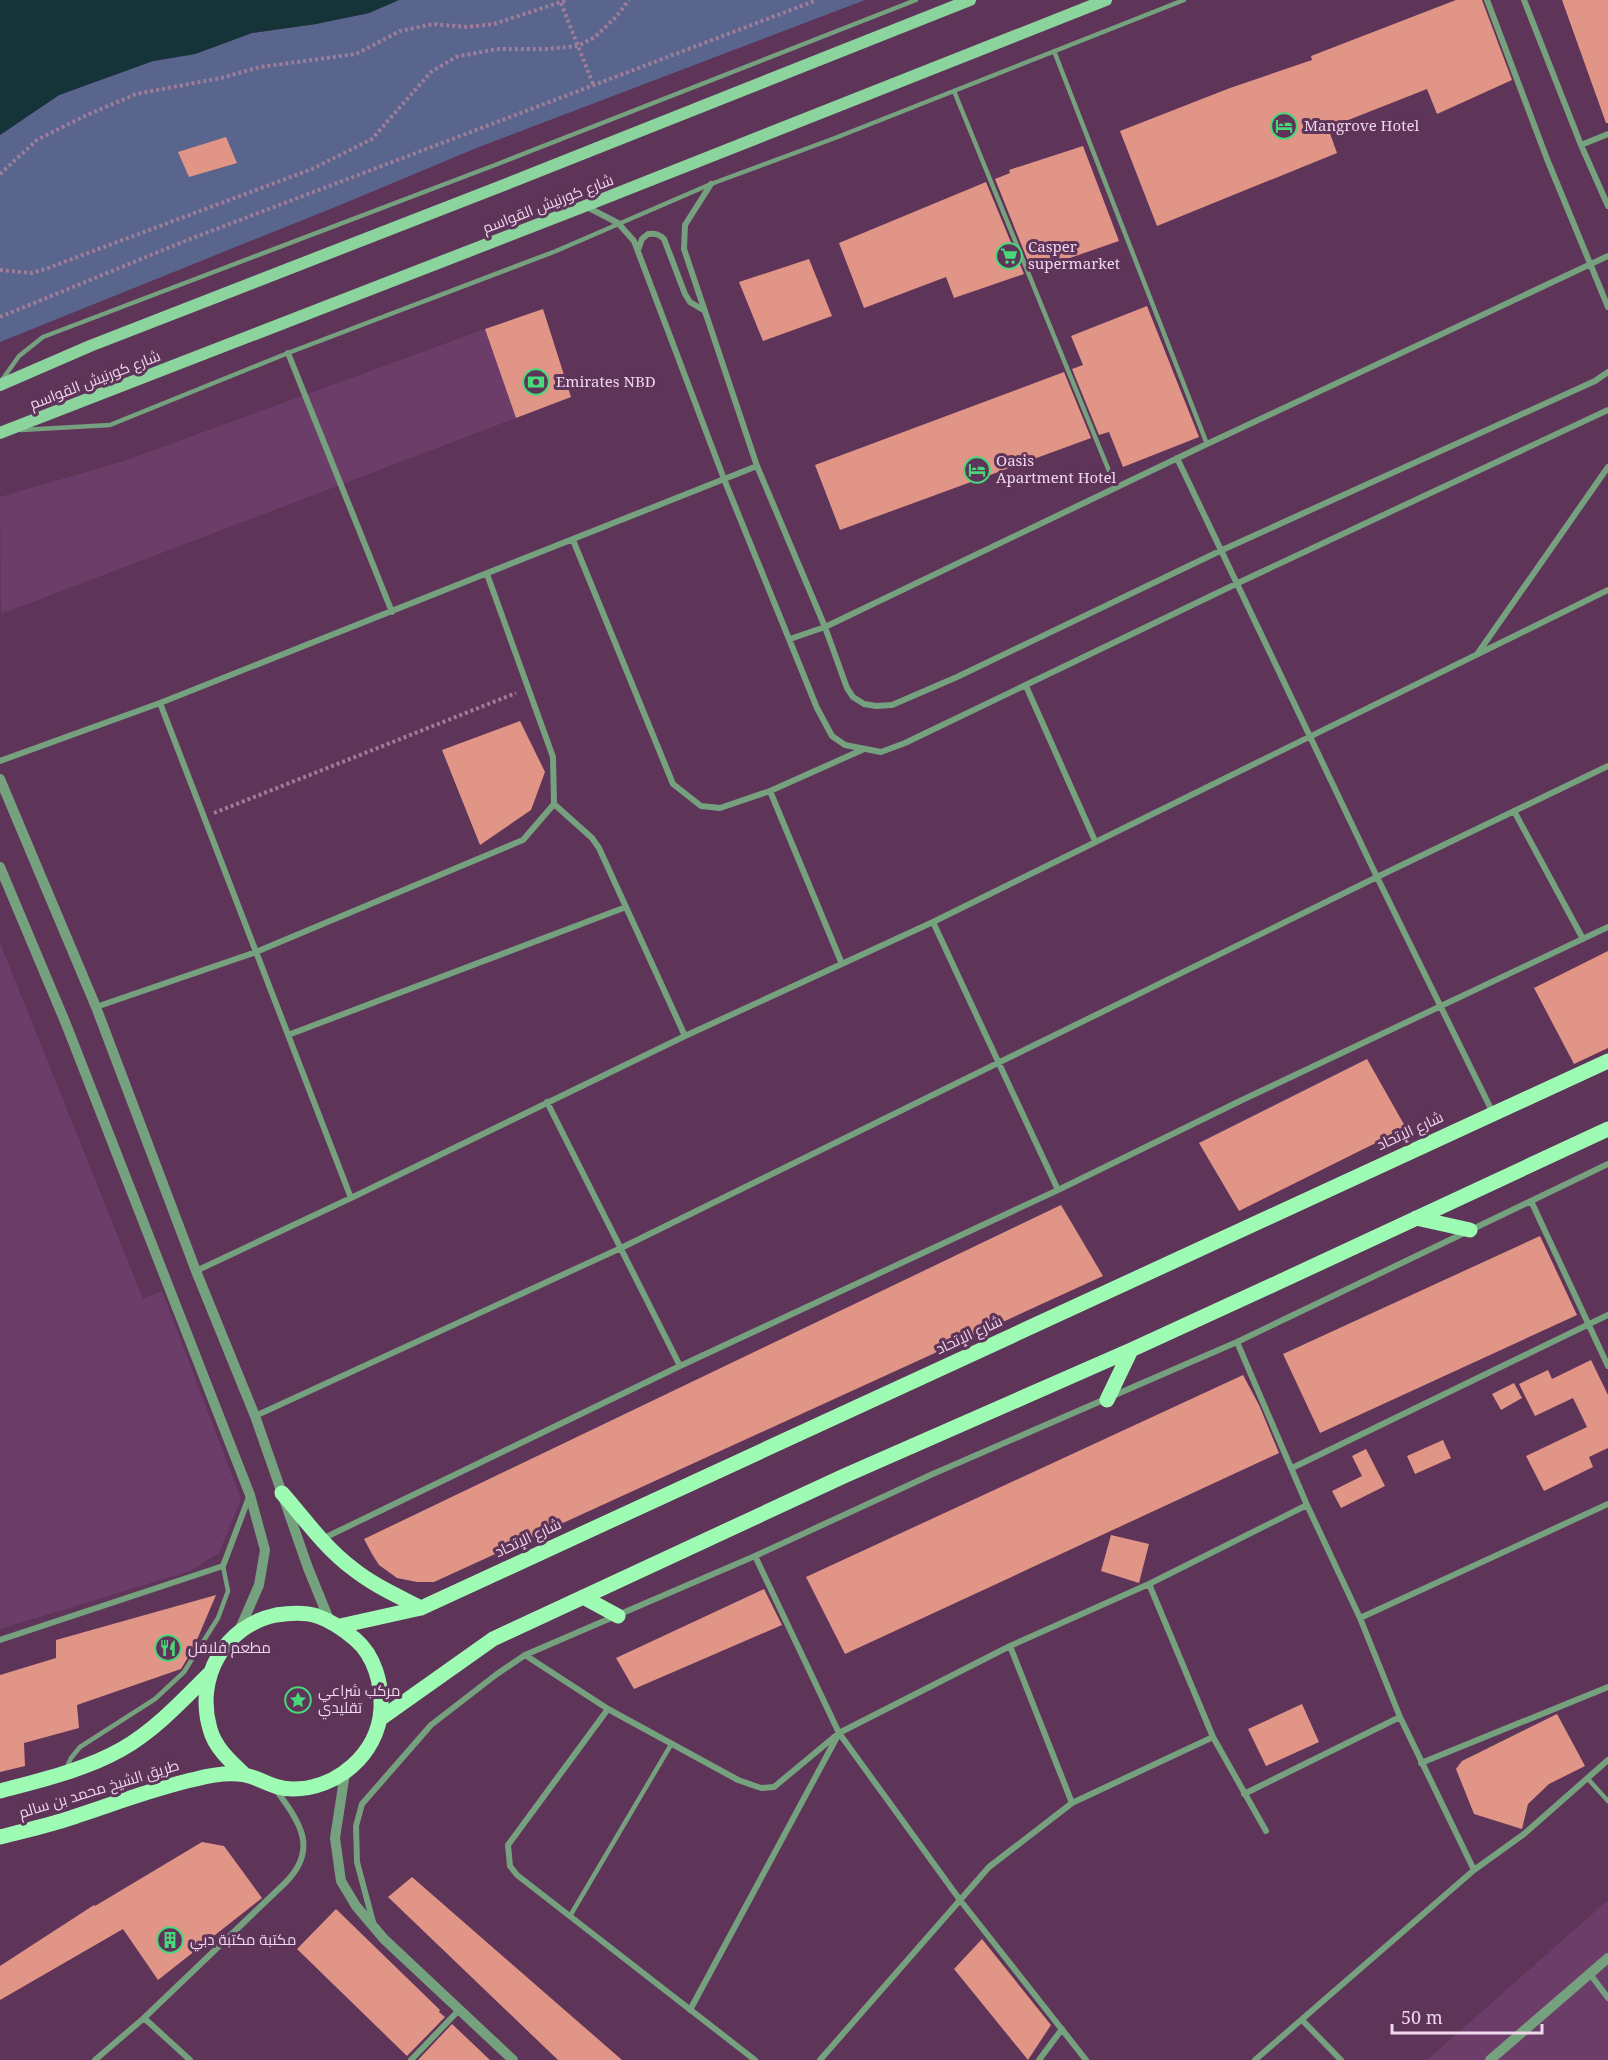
<svg xmlns="http://www.w3.org/2000/svg" width="1608" height="2060" font-family="'Noto Serif',Cairo,serif">
<style>
.built{fill:#6c3d68}
.green{fill:#59658c}
.water{fill:#15343a}
.building{fill:#e19587}
.lines{fill:none;stroke-linecap:round;stroke-linejoin:round}
.path{stroke:#9e7c9a;stroke-width:4;stroke-dasharray:3 3;stroke-linecap:butt}
.service{stroke:#75a17e;stroke-width:4.5}
.minor{stroke:#75a17e;stroke-width:6}
.tertiary{stroke:#75a17e;stroke-width:10}
.secondary{stroke:#8cd49d;stroke-width:12}
.primary{stroke:#9dfbb4;stroke-width:15}
.labels{text-anchor:middle;stroke-width:6;stroke-linejoin:round;paint-order:stroke}
.poi-label{font-size:15px;fill:#f0d7ec;stroke:#5e3459;text-anchor:start}
.street-label{font-size:15px;fill:#f0d7ec;stroke:#5e3459}
</style>
<rect width="100%" height="100%" fill="#5e3459"/>
<path class="built" d="M485,329L516,418L1,614L0,497L124,461Z
M0,943L143,1299L162,1291L241,1499L219,1553L190,1571L0,1629Z
M1608,1900V2060H1427Z"/>
<path class="green" d="M399,0H865L474,149L350,201L0,342V135L59,95L153,61L195,54L252,33L316,24L369,13Z"/>
<path class="water" d="M0,0H399L369,13L316,24L252,33L195,54L153,61L59,95L0,135Z"/>
<path class="building" d="M1456,0H1482L1512,80L1437,114L1427,89L1328,128L1337,153L1157,226L1120,131L1230,88L1312,60L1311,56Z
M1562,0H1608V123H1606Z
M226,137L237,163L189,177L178,152Z
M1083,146L1119,241L1032,271L995,179L1010,173L1009,170Z
M986,182L1024,274L954,298L946,277L864,308L839,243Z
M809,259L832,316L763,341L739,282Z
M1147,306L1199,437L1123,467L1109,432L1099,435L1072,369L1083,365L1071,336Z
M543,309L571,397L516,418L485,329Z
M1064,372L1091,438L840,530L815,465Z
M520,721L545,772L531,810L480,845L442,750Z
M1608,951V1048L1574,1064L1534,988Z
M1367,1059L1406,1128L1239,1211L1199,1143Z
M1061,1205L1103,1276L434,1582H417L397,1578L379,1565L372,1554L364,1539Z
M1540,1236L1577,1315L1320,1433L1283,1354Z
M1591,1360L1608,1395V1448L1589,1457L1593,1467L1544,1491L1526,1456L1587,1427L1573,1398L1535,1416L1519,1384L1548,1370L1552,1379Z
M1243,1375L1259,1405L1279,1453L845,1654L806,1577Z
M1514,1383L1522,1398L1501,1410L1492,1394Z
M1443,1440L1451,1458L1415,1474L1407,1456Z
M1366,1449L1385,1486L1341,1508L1332,1491L1362,1476L1352,1456Z
M1111,1535L1149,1544L1139,1583L1101,1571Z
M764,1589L782,1625L634,1689L616,1658Z
M216,1595L193,1649L181,1669L77,1705L79,1728L24,1743L25,1766L0,1772V1675L56,1658V1640Z
M1302,1704L1319,1742L1266,1766L1248,1729Z
M1557,1714L1585,1766L1549,1784L1528,1804L1522,1829L1474,1814L1456,1769L1462,1761Z
M202,1842L224,1846L262,1898L158,1980L123,1929L0,2000V1966L94,1905L95,1906Z
M412,1877L622,2060H558L388,1897Z
M336,1909L440,2010L439,2012L445,2017L407,2056L297,1949Z
M982,1939L1051,2025L1028,2060L954,1969Z
M452,2024L490,2060H418Z"/>
<g class="lines">
<path class="path" d="M561,3L593,84
M0,174L37,140L87,115L136,94L221,78L260,67L356,54L400,31L433,24L466,27L494,24L567,0
M0,270L32,273L48,268L312,169L372,139L431,72L456,57L496,49H547L578,46L595,37L616,17L629,0
M0,317L185,241L817,0
M214,813L516,693"/>
<path class="service" d="M1054,51L1207,444
M954,91L1116,488
M2,380L19,356L43,337L495,165L916,0
M21,430L110,425L288,353L556,251L711,184L835,138L1184,0
M66,1769L71,1758L80,1747L155,1699L184,1672L218,1618L228,1591L223,1566
M1588,1779L1608,1801
M570,1916L672,1743"/>
<path class="minor" d="M1487,0L1547,159L1608,307
M1524,0L1581,145L1608,206
M1581,145L1608,134
M711,184L685,225L684,249L757,466L825,627L847,688L853,697L864,704L876,706L892,705L957,677L1220,551L1595,381L1608,372
M587,207L618,223L634,241L724,479L817,708L832,736L845,745L881,752L905,743L1238,583L1608,410
M638,250L642,239L648,234C655,233 659,234 664,239L685,294L690,302L705,311
M288,353L392,612
M1177,458L1377,877L1493,1113
M573,540L673,784L701,806L720,808L770,791L862,750
M790,639L825,627L1207,444L1608,256
M1478,653L1608,467
M1026,686L1095,841
M160,703L351,1198
M0,761L160,703L757,466
M770,791L842,964
M554,804L592,838L599,848L685,1036
M1514,811L1583,939
M933,922L1058,1190
M96,1007L256,952L523,840L554,804L553,757L487,574
M288,1035L626,907
M547,1102L680,1366
M1531,1201L1608,1366
M196,1271L351,1198L685,1036L933,922L1608,590
M1237,1342L1307,1505L1360,1618L1400,1717L1474,1870
M255,1416L621,1248L1377,877L1608,766
M1292,1468L1608,1315
M322,1539L680,1366L1058,1190L1238,1102L1608,927
M755,1556L839,1733L960,1900L1086,2060
M1360,1618L1608,1504
M0,1640L223,1566L249,1497
M1010,1646L1072,1803
M525,1655L608,1709L738,1780L761,1788L774,1787L839,1733L1010,1646L1149,1584L1307,1505
M608,1709L508,1845L510,1866L517,1875L755,2060
M1213,1737L1266,1831
M1421,1763L1608,1687
M1244,1794L1400,1717
M373,1922L357,1862L356,1826L362,1804L431,1725L497,1674L525,1655L755,1556L935,1473L1237,1342L1608,1164
M1590,1974L1608,1998
M690,2010L837,1737
M144,2018L190,2060
M1303,2021L1341,2060
M95,2060L144,2018L285,1883C319,1849 300,1823 277,1791
M411,2060L459,2010
M820,2060L989,1867L1072,1803L1213,1737L1149,1584
M1039,2060L1062,2029
M1255,2060L1474,1870L1524,1834L1608,1760"/>
<path class="tertiary" d="M0,779L96,1007L196,1271L255,1416L308,1568L330,1622
M0,867L66,1024L250,1495L265,1550L259,1585L239,1631
M345,1773L335,1838L341,1881L356,1906L384,1939L513,2060
M1490,2060L1608,1958"/>
<path class="secondary" d="M0,385L90,346L504,185L970,0
M0,433L585,206L1106,0"/>
<path class="primary" d="M1416,1218L1470,1230
M1107,1400L1131,1350
M282,1493C304,1518 325,1548 352,1568C373,1585 398,1596 421,1608
M583,1597L618,1616
M340,1626L421,1608L1608,1061
M380,1719L493,1639L844,1476L1131,1350L1277,1283L1608,1129
M0,1791C41,1780 85,1770 122,1749C155,1730 182,1701 209,1674
M0,1837C20,1832 41,1827 61,1821C106,1807 150,1789 196,1779C211,1775 230,1772 245,1775C263,1779 273,1789 293,1789C337,1789 378,1754 381,1709C382,1684 375,1656 355,1639C343,1629 332,1621 317,1616C304,1612 289,1613 276,1615C224,1626 195,1678 210,1729C215,1748 231,1762 245,1775"/>
</g>
<defs>
<g id="hotel-ring" transform="scale(1.35)"><circle r="9.5" fill="#5e3459" stroke="#48d779" stroke-width="1.5"/><path d="M-6-4.5h1.5V1H6V5H4.5V3h-9V5H-6ZM-4 0a1.8 1.8 0 1 1 3.6 0ZM.5 0V-2.5h3Q6-2.5 6 0Z" fill="#48d779"/></g>
<g id="supermarket-ring" transform="scale(1.35)"><circle r="9.5" fill="#5e3459" stroke="#48d779" stroke-width="1.5"/><path d="M-6-5.5h2.5l.6 2H6L4.5 2H-2.5L-4.4-4H-6ZM-1.5 3.2a1.3 1.3 0 1 0 .1 0ZM3 3.2a1.3 1.3 0 1 0 .1 0Z" fill="#48d779"/></g>
<g id="bank-ring" transform="scale(1.35)"><circle r="9.5" fill="#5e3459" stroke="#48d779" stroke-width="1.5"/><path d="M-6-4H6V4H-6ZM0-2.3a2.3 2.3 0 1 0 0 4.6a2.3 2.3 0 1 0 0-4.6Z" fill="#48d779"/></g>
<g id="restaurant-ring" transform="scale(1.35)"><circle r="9.5" fill="#5e3459" stroke="#48d779" stroke-width="1.5"/><path d="M-5-6h1v4h1v-4h1v4h1v-4h1v5L-1.5 .5V6h-2V.5L-5-1ZM5-6V6H3V1.5H1.5Q1.5-4 5-6Z" fill="#48d779"/></g>
<g id="sight-ring" transform="scale(1.35)"><circle r="9.5" fill="#5e3459" stroke="#48d779" stroke-width="1.5"/><path d="M0-6L1.8-2.2L6-1.7L2.9 1.2L3.7 5.4L0 3.3L-3.7 5.4L-2.9 1.2L-6-1.7L-1.8-2.2Z" fill="#48d779"/></g>
<g id="building-ring" transform="scale(1.35)"><circle r="9.5" fill="#5e3459" stroke="#48d779" stroke-width="1.5"/><path d="M-4-6H4V6H1V3H-1V6H-4ZM-2.5-4.3h1.7v1.8h-1.7ZM.8-4.3h1.7v1.8H.8ZM-2.5-1h1.7V.8h-1.7ZM.8-1h1.7V.8H.8Z" fill="#48d779"/></g>
</defs>
<g fill-rule="evenodd">
<use href="#hotel-ring" x="1284" y="126"/>
<use href="#supermarket-ring" x="1009" y="256"/>
<use href="#bank-ring" x="536" y="382"/>
<use href="#hotel-ring" x="977" y="470"/>
<use href="#restaurant-ring" x="168" y="1648"/>
<use href="#sight-ring" x="298" y="1700"/>
<use href="#building-ring" x="170" y="1940"/>
</g>
<g class="labels">
<g class="poi-label">
<text x="1304" y="131">Mangrove Hotel</text>
<text x="1028" y="252">Casper<tspan x="1028" dy="17">supermarket</tspan></text>
<text x="556" y="387">Emirates NBD</text>
<text x="996" y="466">Oasis<tspan x="996" dy="17">Apartment Hotel</tspan></text>
<text x="188" y="1653">مطعم فلافل</text>
<text x="318" y="1696">مركب شراعي<tspan x="318" dy="17">تقليدي</tspan></text>
<text x="190" y="1945">مكتبة مكتبة دبي</text>
</g>
<g class="street-label">
<text transform="translate(548 204) rotate(-21)" y="5">شارع كورنيش القواسم</text>
<text transform="translate(95 380) rotate(-21)" y="5">شارع كورنيش القواسم</text>
<text transform="translate(1410 1131) rotate(-25)" y="5">شارع الإتحاد</text>
<text transform="translate(969 1335) rotate(-25)" y="5">شارع الإتحاد</text>
<text transform="translate(528 1538) rotate(-25)" y="5">شارع الإتحاد</text>
<text transform="translate(99 1789) rotate(-17)" y="5">طريق الشيخ محمد بن سالم</text>
</g>
</g>
<path d="M1392 2024v9h150v-9" fill="none" stroke="#f0d7ec" stroke-width="3"/>
<text x="1401" y="2024" font-size="18" fill="#f0d7ec" stroke="#5e3459" stroke-width="4.5" paint-order="stroke">50 m</text>
</svg>
